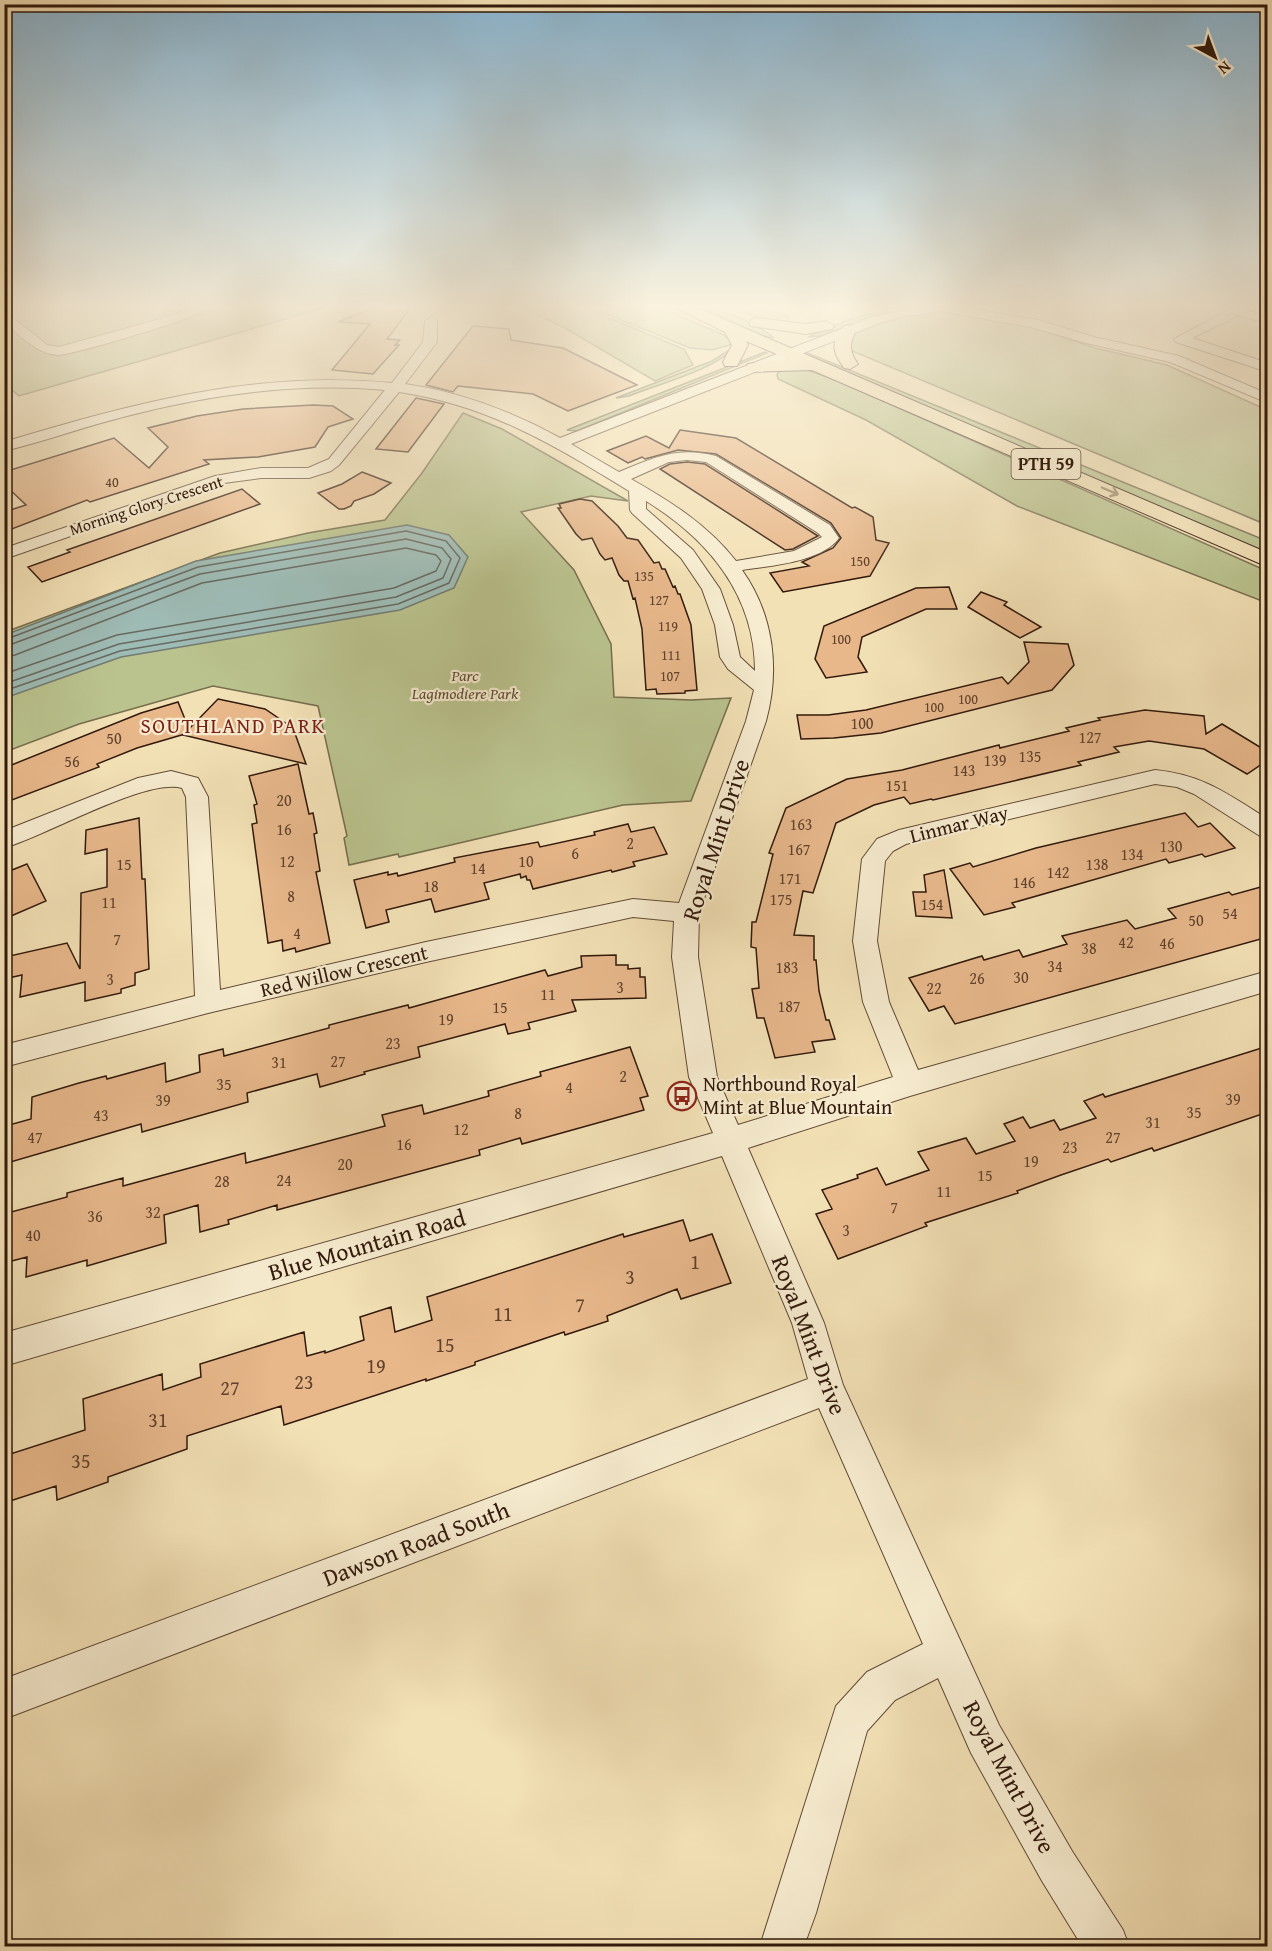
<svg xmlns="http://www.w3.org/2000/svg" width="1272" height="1951" font-family="'Gentium Book Plus',serif">
<style>
.green{fill:#bac38e;stroke:#766e4d;stroke-width:1.5}
.water{fill:#9ebcb6;stroke:#727b72;stroke-width:1.5}
.lines{fill:none;stroke-linecap:round;stroke-linejoin:round}
.shore{stroke:#686a61;stroke-width:1.5}
.building{fill:#e8b88b;stroke:#31190c;stroke-width:1.5}
.minor-casing{stroke:#624b36;stroke-width:2}
.major-casing{stroke:#31190c;stroke-width:2}
.minor{fill:#f7ecd0;fill-rule:evenodd}
.major{fill:#f3e1b6;fill-rule:evenodd}
.oneway{stroke:#9c876a}
.labels{text-anchor:middle;stroke-width:4.5;stroke-linejoin:round;paint-order:stroke}
.far-number-label{font-size:14px;fill:#5f412c}
.far-street-label{font-size:16px;fill:#31190c;stroke:#f7ecd0}
.far-park-label{font-size:16px;font-style:italic;fill:#5a4c33;stroke:#f7ecd0}
.number-label{font-size:16px;fill:#5f412c}
.shield{fill:#f7ecd0;stroke:#6c5847;stroke-width:1.5}
.shield-label{font-size:18px;font-weight:bold;fill:#31190c}
.street-label{font-size:20px;fill:#31190c;stroke:#f7ecd0}
.poi-label{font-size:20px;fill:#31190c;stroke:#f7ecd0;text-anchor:start}
.near-number-label{font-size:20px;fill:#5f412c}
.neighbourhood-label{font-size:21px;letter-spacing:1.5px;fill:#7a1f14;stroke:#f7ecd0}
.near-street-label{font-size:24px;fill:#31190c;stroke:#f7ecd0}
</style>
<rect width="100%" height="100%" fill="#f3e1b6"/>
<filter id="stains"><feTurbulence type="fractalNoise" baseFrequency=".00333" numOctaves="4"/><feColorMatrix values="0 0 0 0 .2 0 0 0 0 .09 0 0 0 0 .02 0 0 0 .5 -.17"/></filter>
<radialGradient id="worn" r=".72"><stop offset=".6" stop-color="#630" stop-opacity="0"/><stop offset="1" stop-color="#630" stop-opacity=".3"/></radialGradient>
<path class="green" d="M4,306H331L19,396L5,384Z
M519,306H580L684,349L693,365L655,381L563,327Z
M587,306H655L724,335L734,344L712,350L690,348Z
M694,306C716,306 756,323 773,337H767Z
M731,306H765L788,316V324L762,320Z
M897,306H922L878,316L819,336L808,337L848,320Z
M939,311L970,312L1010,319L1095,348L1167,365L1267,410V525L850,350V337C875,318 909,315 939,311Z
M734,347C719,368 656,385 629,396L616,398L712,361Z
M765,352L767,353L577,431L567,430Z
M805,352L1267,541V553L808,357L804,353Z
M805,369L840,382L1267,571V603L1017,506L866,420L778,379L777,374L781,371Z
M463,413L502,429L628,501L591,496L521,512L574,570L611,644L614,697L691,700L731,698L691,801L623,805L399,857L398,854L349,865L344,838L347,836L318,706L213,686L79,724L5,752V632L220,553L308,533L385,520L422,473Z"/>
<path class="water" d="M407,525L449,535L468,557L454,588L400,610L121,657L5,698V635L196,561Z"/>
<g class="lines">
<path class="shore" d="M4,640L198,567L406,531L446,541L460,558L449,583L398,604L120,651L4,691
M4,647L200,574L406,539L442,548L451,559L443,578L396,597L119,644L4,684
M4,657L15,655L202,583L406,548L436,555L441,561L436,571L394,588L117,635L4,674"/>
</g>
<path class="building" d="M378,306H412L387,339L400,340L395,345H399L373,374L332,370L370,324L338,322Z
M473,326L509,329L511,340L563,348L637,385L568,411L533,394L458,386L453,392L426,385Z
M416,398L444,404L408,452L376,449Z
M313,405L333,406L353,419L328,427L315,447L258,457L204,460L209,464L90,502L87,500L4,532V512L26,505L4,484V472L114,438L149,468L168,447L148,428L197,416L243,409Z
M680,430L736,438L852,508L855,507L873,517L876,540L889,543L870,576L783,592L770,573L809,566L802,562L833,548L841,538L831,523L716,454L678,450L645,459L642,457L628,463L607,451L646,436L669,448Z
M687,462L705,464L818,536L793,549L785,550L660,469L670,464Z
M362,472L391,483L374,494L354,501L351,506L344,509H339L318,493L342,484Z
M242,489L260,504L42,582L28,567L70,552L67,550Z
M580,499L592,501L618,526L627,538L638,540L654,563L659,562L662,569H665L673,587L675,586L678,594H680L691,625L697,690L685,691V693L657,694L656,689L646,690L642,629L635,598L633,599L628,581H624L619,575L612,558L605,560L600,554L592,538L582,540L576,534L558,508H561L559,504Z
M949,587L957,609H926L862,637L858,657L867,672L826,678L815,659L824,626L916,588Z
M981,592L1007,602L1004,605L1041,627L1020,638L968,607Z
M1024,642L1068,644L1074,665L1052,690L881,733L834,738L801,739L797,715H828L866,710L1002,677L1008,684L1029,662Z
M218,699L265,709L293,728L306,764L183,735L185,734L137,748L97,764L99,767L4,803V768L141,713L178,702L189,729Z
M1145,710L1204,716L1206,734L1222,724L1268,752V760L1247,774L1204,749L1149,741L1114,747L1119,752L1078,762L1081,765L933,800L931,799L910,804L904,797L874,805L836,823L813,893L803,891L794,935L814,936V960H816L819,991L826,1020H829L835,1039L812,1042L815,1052L775,1058L764,1018H757L752,989L759,988L756,948L751,947L752,922H756L773,854L769,853L786,808L847,779L902,770L999,745L1000,748L1069,731L1066,728L1100,720L1098,718Z
M298,764L309,814L313,813L317,833L314,834L320,871L316,872L330,943L296,952L295,948L283,951L282,940L268,943L252,824L257,823L254,805L257,804L249,776Z
M1185,813L1198,827L1210,823L1235,848L1205,857L1202,854L1169,863L1166,859L1012,903L1015,907L984,915L950,869L970,863L973,867L1036,848Z
M139,818L142,879H145L149,969L135,973V985L121,989V993L85,1001V982L20,997L22,975L4,979L5,957L67,943L80,969L81,893L107,887V849L85,854L86,830Z
M628,824L631,832L654,827L667,854L633,862L635,866L612,872L611,870L533,889L530,880H527L526,876L521,878L520,874L484,883L489,899L435,912L431,899L386,910L389,922L366,928L354,880L388,872V875L397,873L398,876L455,862L454,858L538,842L540,847L595,835L594,832Z
M27,864L46,901L4,919V885L11,882L7,872Z
M944,870L952,918L916,916L913,892H926L924,875Z
M1268,885V937L955,1024L944,1006L929,1011L909,978L982,956L984,960L1019,950L1023,957L1067,944L1062,936L1127,920L1135,929L1176,918L1168,909L1229,892L1232,895Z
M616,955V965H628V969L640,968V977H645L646,998L572,1000L576,1011L528,1023L530,1029L508,1034L505,1024L418,1047L420,1057L364,1072L365,1074L320,1087L317,1074L247,1093L248,1102L142,1132L141,1124L7,1163L9,1125L31,1119L32,1097L79,1083L106,1076L107,1079L165,1063L166,1082L200,1072L199,1055L223,1049L224,1056L329,1028V1025L408,1005L409,1008L545,970L548,976L582,967L581,956Z
M1268,1046V1112L1154,1151L1152,1148L1111,1162L1108,1159L1061,1175L1017,1191L1018,1193L925,1223L927,1226L838,1259L816,1214L832,1209L822,1190L858,1178L857,1175L877,1168L886,1185L929,1170L918,1152L966,1138L976,1154L1015,1141L1004,1124L1023,1117L1030,1128L1054,1120L1060,1130L1096,1118L1084,1101L1103,1094L1105,1097Z
M630,1047L648,1096L640,1098L644,1110L522,1144L520,1138L479,1150L480,1155L277,1210V1205L228,1220L229,1224L200,1232L198,1205L164,1215L166,1243L87,1266V1260L26,1277L27,1257L8,1262L11,1212L67,1197V1193L123,1178V1186L245,1153L246,1163L306,1147L385,1126L382,1115L422,1105L424,1114L489,1096L488,1091L541,1076L540,1072Z
M683,1220L690,1241L712,1234L731,1283L681,1299L677,1289L607,1316L608,1321L565,1335L564,1332L475,1362V1365L426,1381V1379L284,1425L281,1406L187,1436V1449L108,1477V1482L57,1500L56,1486L4,1503V1456L85,1430L83,1399L162,1374L163,1390L201,1377L200,1364L304,1332L307,1356L325,1351V1353L364,1340L360,1317L391,1307L395,1332L432,1320L427,1297L623,1234L624,1237Z"/>
<g class="lines">
<g class="minor-casing">
<path id="minor" d="M197,306H216C206,315 73,355 58,355C36,354 20,335 4,322V311L47,345L59,347L160,319Z
M921,306H957L1038,320L1094,337L1179,356L1268,394V403L1170,362L1086,343L1031,327L941,311L907,316L880,323L571,444L619,472C655,457 677,446 716,456L830,525L839,538C822,562 770,566 742,570C774,615 780,670 766,721L699,913L698,957L717,1077L738,1125L893,1077L863,1002L853,941L862,859L877,839L899,830L1155,770C1204,775 1227,794 1268,819V838L1260,836L1194,794L1177,787L1155,784L906,844L893,851L885,861L877,941L889,1002L918,1070L1268,971V991L910,1096L748,1148L824,1323L843,1385L999,1725L1072,1851L1123,1930L1129,1946H1082L1042,1881L971,1753L938,1678L895,1700L867,1731L816,1913L804,1946H760L836,1706L867,1672L923,1644L819,1408L4,1719V1679L808,1379L792,1323L722,1156L4,1366V1333L713,1133L689,1077L672,957L674,921L633,917L426,962L208,1013L4,1067V1045L195,996L186,797L182,788C145,778 46,836 4,848V831L138,778L171,771L198,778L208,797L220,990L426,942L633,899L679,903L746,721L754,690L728,669L720,657L715,625L702,589L681,558L632,513L630,510L629,491C554,445 488,405 399,392L339,465L331,471L309,478H261L224,483L13,556H4V546H11L215,476L261,468H308L329,459L385,390C298,382 212,394 127,416C86,426 46,441 4,451V442C134,403 256,370 392,383L423,342L425,321L431,317L437,321V342L405,384C461,392 511,411 560,438L872,317ZM687,460L706,462L818,533L822,537L794,551L736,561C708,525 670,501 631,479L669,462ZM646,501C708,539 755,595 755,671L740,657L733,625L720,589L693,550L646,509Z
M1236,306H1249L1246,310L1268,316V324L1239,315L1192,338L1268,363V372L1176,342L1174,339Z"/>
</g>
<g class="major-casing">
<path id="major" d="M672,306H693L1268,553V567L812,370L748,372L746,368L748,364L788,359L746,341L748,345L737,366H725L723,362L732,345L725,332Z
M757,318L806,324L826,321L834,326L832,329L806,334L751,326L749,323L751,320Z
M848,325L856,330C849,345 849,351 858,364L850,369L844,368C836,356 831,349 837,335C841,329 841,327 848,325Z"/>
</g>
<use href="#minor" class="minor"/>
<use href="#major" class="major"/>
</g>
<defs><path id="oneway-shaft" d="M-6 0H5M1.5-3L5.5 0L1.5 3" fill="none" stroke-width="1.6" stroke-linecap="round" stroke-linejoin="round" transform="scale(1.5)"/></defs>
<use class="oneway" href="#oneway-shaft" transform="translate(1110 491) rotate(23)"/>
<linearGradient id="sky" x2="0" y2="1"><stop stop-color="#8ab7d4"/><stop offset="0.53" stop-color="#faf2de"/><stop offset="1" stop-color="#faf2de" stop-opacity="0"/></linearGradient>
<rect width="1272" height="579" fill="url(#sky)"/>
<defs>
<g id="bus-ring" transform="scale(1.5)"><circle r="9.5" fill="#f7ecd0" stroke="#8f2418" stroke-width="1.5"/><path d="M-5-6H5V4H4V6H2V4H-2V6H-4V4H-5ZM-3.5-4V0h7V-4ZM-3.5 1.2v1.5H-2V1.2ZM2 1.2v1.5H3.5V1.2Z" fill="#8f2418"/></g>
</defs>
<g fill-rule="evenodd">
<use href="#bus-ring" x="682" y="1096"/>
</g>
<g class="labels">
<g class="far-number-label">
<text x="112" y="487">40</text>
<text x="860" y="566">150</text>
<text x="644" y="581">135</text>
<text x="659" y="605">127</text>
<text x="668" y="631">119</text>
<text x="841" y="644">100</text>
<text x="671" y="660">111</text>
<text x="670" y="681">107</text>
<text x="968" y="704">100</text>
<text x="934" y="712">100</text>
</g>
<g class="far-street-label">
<text transform="translate(146 505) rotate(-18)" y="6">Morning Glory Crescent</text>
</g>
<g class="far-park-label">
<text x="465" y="681">Parc<tspan x="465" dy="18">Lagimodiere Park</tspan></text>
</g>
<g class="number-label">
<text x="862" y="729">100</text>
<text x="1090" y="743">127</text>
<text x="114" y="744">50</text>
<text x="1030" y="762">135</text>
<text x="995" y="766">139</text>
<text x="72" y="767">56</text>
<text x="964" y="776">143</text>
<text x="897" y="791">151</text>
<text x="284" y="806">20</text>
<text x="801" y="830">163</text>
<text x="284" y="835">16</text>
<text x="630" y="849">2</text>
<text x="1171" y="852">130</text>
<text x="799" y="855">167</text>
<text x="575" y="859">6</text>
<text x="1132" y="860">134</text>
<text x="287" y="867">12</text>
<text x="526" y="867">10</text>
<text x="124" y="870">15</text>
<text x="1097" y="870">138</text>
<text x="478" y="874">14</text>
<text x="1058" y="878">142</text>
<text x="790" y="884">171</text>
<text x="1024" y="888">146</text>
<text x="431" y="892">18</text>
<text x="291" y="902">8</text>
<text x="781" y="905">175</text>
<text x="109" y="908">11</text>
<text x="932" y="910">154</text>
<text x="1230" y="919">54</text>
<text x="1196" y="926">50</text>
<text x="297" y="939">4</text>
<text x="117" y="945">7</text>
<text x="1126" y="948">42</text>
<text x="1167" y="949">46</text>
<text x="1089" y="954">38</text>
<text x="1055" y="972">34</text>
<text x="787" y="973">183</text>
<text x="1021" y="983">30</text>
<text x="977" y="984">26</text>
<text x="110" y="985">3</text>
<text x="620" y="993">3</text>
<text x="934" y="994">22</text>
<text x="548" y="1000">11</text>
<text x="789" y="1012">187</text>
<text x="500" y="1013">15</text>
<text x="446" y="1025">19</text>
<text x="393" y="1049">23</text>
<text x="338" y="1067">27</text>
<text x="279" y="1068">31</text>
<text x="623" y="1082">2</text>
<text x="224" y="1090">35</text>
<text x="569" y="1093">4</text>
<text x="1233" y="1105">39</text>
<text x="163" y="1106">39</text>
<text x="1194" y="1118">35</text>
<text x="518" y="1119">8</text>
<text x="101" y="1121">43</text>
<text x="1153" y="1128">31</text>
<text x="461" y="1135">12</text>
<text x="35" y="1143">47</text>
<text x="1113" y="1143">27</text>
<text x="404" y="1150">16</text>
<text x="1070" y="1153">23</text>
<text x="1031" y="1167">19</text>
<text x="345" y="1170">20</text>
<text x="985" y="1181">15</text>
<text x="284" y="1186">24</text>
<text x="222" y="1187">28</text>
<text x="944" y="1197">11</text>
<text x="894" y="1213">7</text>
<text x="153" y="1218">32</text>
<text x="95" y="1222">36</text>
<text x="846" y="1236">3</text>
<text x="33" y="1241">40</text>
</g>
<rect class="shield" x="1011.5" y="449" width="69" height="30" rx="4.5"/>
<g class="shield-label">
<text x="1046" y="470">PTH 59</text>
</g>
<g class="street-label">
<text transform="translate(959 824) rotate(-14)" y="7">Linmar Way</text>
<text transform="translate(344 971) rotate(-13)" y="7">Red Willow Crescent</text>
</g>
<g class="poi-label">
<text x="703" y="1091">Northbound Royal<tspan x="703" dy="23">Mint at Blue Mountain</tspan></text>
</g>
<g class="near-number-label">
<text x="695" y="1269">1</text>
<text x="630" y="1284">3</text>
<text x="580" y="1312">7</text>
<text x="503" y="1321">11</text>
<text x="445" y="1352">15</text>
<text x="376" y="1373">19</text>
<text x="304" y="1389">23</text>
<text x="230" y="1395">27</text>
<text x="158" y="1427">31</text>
<text x="81" y="1468">35</text>
</g>
<g class="neighbourhood-label">
<text x="233" y="733">SOUTHLAND PARK</text>
</g>
<g class="near-street-label">
<text transform="translate(716 840) rotate(-72)" y="8">Royal Mint Drive</text>
<text transform="translate(367 1245) rotate(-16)" y="8">Blue Mountain Road</text>
<text transform="translate(809 1335) rotate(69)" y="8">Royal Mint Drive</text>
<text transform="translate(416 1544) rotate(-21)" y="8">Dawson Road South</text>
<text transform="translate(1009 1777) rotate(62)" y="8">Royal Mint Drive</text>
</g>
</g>
<rect width="1272" height="1951" fill="none" stroke="#f3e1b6" stroke-width="24"/>
<rect x="6" y="6" width="1260" height="1939" fill="none" stroke="#31190c" stroke-width="3"/>
<rect x="12" y="12" width="1248" height="1927" fill="none" stroke="#31190c" stroke-width="1.5"/>
<g transform="translate(1215 57) rotate(139)" stroke="#f7ecd0" stroke-width="4.5" paint-order="stroke">
<path d="M0-4.5L10 22L0 15L-10 22Z" fill="#31190c"/>
<text y="-9" font-size="16" font-weight="bold" text-anchor="middle" fill="#31190c">N</text>
</g>
<rect width="100%" height="100%" filter="url(#stains)"/>
<rect width="100%" height="100%" fill="url(#worn)"/>
</svg>
